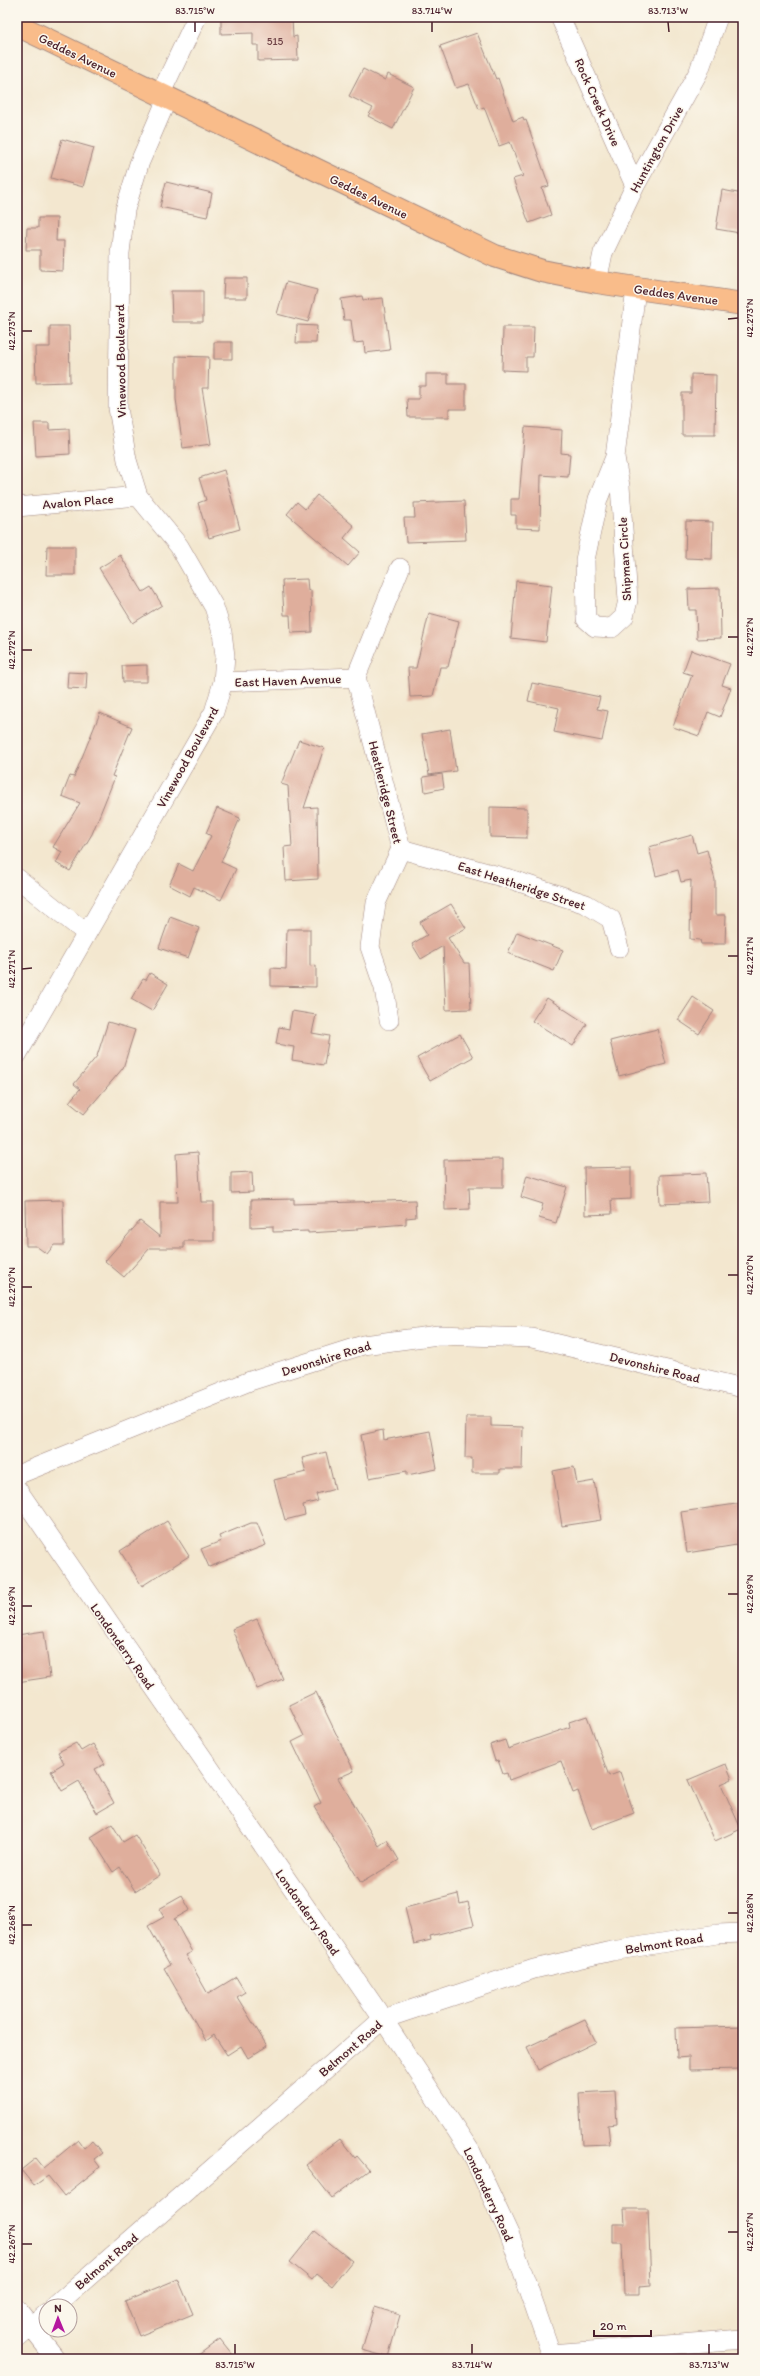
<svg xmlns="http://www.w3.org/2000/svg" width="760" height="2376" font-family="Itim,sans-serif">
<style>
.building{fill:#dfae9c}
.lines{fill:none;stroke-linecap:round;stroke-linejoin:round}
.minor-casing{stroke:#9e837d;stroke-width:20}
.major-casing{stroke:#9e837d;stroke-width:24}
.minor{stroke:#fff;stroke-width:19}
.major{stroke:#f9bc8a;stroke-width:22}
.ticks{fill:none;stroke:#4a1f2b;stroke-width:1.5}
.labels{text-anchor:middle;stroke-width:3;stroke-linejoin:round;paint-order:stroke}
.number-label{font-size:11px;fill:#6f4347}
.street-label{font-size:13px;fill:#4a1f2b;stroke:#fbf7ec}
.neatline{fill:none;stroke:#4a1f2b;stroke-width:1.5}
.ticks-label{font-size:10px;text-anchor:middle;fill:#4a1f2b}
</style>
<rect width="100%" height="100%" fill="#fbf7ec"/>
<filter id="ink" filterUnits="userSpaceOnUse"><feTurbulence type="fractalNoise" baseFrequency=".025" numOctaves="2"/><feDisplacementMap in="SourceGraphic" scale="8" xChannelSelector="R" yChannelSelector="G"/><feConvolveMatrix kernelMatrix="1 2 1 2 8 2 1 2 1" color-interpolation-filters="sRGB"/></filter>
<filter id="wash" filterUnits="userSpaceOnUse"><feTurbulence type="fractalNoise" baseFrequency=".012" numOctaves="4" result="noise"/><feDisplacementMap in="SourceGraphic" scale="16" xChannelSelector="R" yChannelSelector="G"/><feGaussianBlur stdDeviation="0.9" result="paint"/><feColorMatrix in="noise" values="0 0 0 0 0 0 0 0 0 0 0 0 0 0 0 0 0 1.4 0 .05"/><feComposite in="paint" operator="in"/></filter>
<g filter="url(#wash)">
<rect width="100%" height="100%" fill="#f3e7cf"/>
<g id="blocks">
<path class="building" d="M221,17H292L293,37L297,36L298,60L258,61V45H253V33L221,34Z
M477,33L496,79L498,78L513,121L523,117L524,121L526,120L549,186L542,188L551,215L529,223L513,179L523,176L510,142L499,146L484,107L479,109L469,84L456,88L440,46Z
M363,69L385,80L388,74L414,87L393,129L368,116L373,108L349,96Z
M62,139L94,148L83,187L51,178Z
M166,182L212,193L207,217L160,207Z
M722,190L743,194L740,233L716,229Z
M38,218H57L56,241H64L63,271L40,270V250H26L27,228H38Z
M224,278H247V298H223Z
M286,282L317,290L308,322L277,314Z
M171,291H203V322H172Z
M362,296L363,300L383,298L390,350L365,353L364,342L354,343L351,320H344L341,299Z
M297,325L317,326L316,343H296Z
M50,326H69L70,382L36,383L35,347H50Z
M503,327H534L533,357H526V371L502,370Z
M214,342H232V359H214Z
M176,356L209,357L208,388H202L211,444L183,448L176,399Z
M426,374H448V384H466V409H449V417H408L407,399H419V386H426Z
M691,374L716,375L715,435H682V393H691Z
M34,423H49V430L69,429L70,454L36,456Z
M525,427L562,430L561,453L570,454L568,477L541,475L540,529L516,528V515H511V499H519Z
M224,470L240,529L209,538L198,503L206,500L199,478Z
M317,495L354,526L344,538L360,552L348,566L287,514L297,502L305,509Z
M464,501L466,540L406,542L404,518H415L414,503Z
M686,521L713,522L712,559L685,558Z
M47,546H75V575H46Z
M120,555L143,592L151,587L162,605L133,623L99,568Z
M307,579L308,591L311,590L312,632L291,633L290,615H284L282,580Z
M516,581L552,585L546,642L511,638Z
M720,588L721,638L697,639L696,610H689L688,589Z
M429,613L459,621L448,667H440L433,696L410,697L408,668H416Z
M691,650L730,664L722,685L731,688L720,717L708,712L699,736L673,727L692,675L683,672Z
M147,665V682H123L122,666Z
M68,672L87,673L86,689L67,688Z
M532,683L600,697L597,709L608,711L602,741L554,732L559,708L528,701Z
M100,713L132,727L112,776L115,777L92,834L70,871L56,863L62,852L53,847L80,803L62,796L70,776L74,777Z
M450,729L456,771L429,775L422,734Z
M299,740L324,748L304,808L317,807L318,879L286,881L284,847L292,846L288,786L281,784Z
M442,774L444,788L425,792L423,777Z
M490,807L527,808V838L490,837Z
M217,808L240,818L221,862L236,869L221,900L194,887L190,896L169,885L179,864L193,871L211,836L206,833Z
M692,835L697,853L707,850L715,880V915H726L725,944H701L700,940L690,939L691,880L681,882L678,870L656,876L649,847Z
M451,904L466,928L448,938L464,963H469L471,1009L446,1010L443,946L421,959L412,944L427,935L420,922Z
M170,917L199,928L188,958L159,948Z
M287,929H310V966L316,965V987L271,986V968L286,969Z
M517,932L563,950L554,971L508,953Z
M150,973L168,984L152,1011L131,999L143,979L146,980Z
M693,997L714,1011L699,1034L678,1020Z
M547,998L587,1024L573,1046L532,1021Z
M292,1011L316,1015L312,1033L329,1036L324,1065L292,1060L294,1047L276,1044L279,1027L289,1029Z
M108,1022L135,1030L123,1068L84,1114L69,1102L80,1089L74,1084L97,1056Z
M657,1029L666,1064L619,1076L610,1041Z
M460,1034L473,1057L430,1081L417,1058Z
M198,1152L201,1202H214V1241H184V1248H150L124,1277L105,1261L140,1221L160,1237V1202H178L176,1154Z
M503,1159V1187H469L470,1209L445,1210L444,1160Z
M631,1167V1199L611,1200L612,1214L585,1215L584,1168Z
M252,1172L253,1192L231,1193V1173Z
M706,1173L708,1202L660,1204L659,1175Z
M527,1175L567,1187L556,1223L539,1218L543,1204L521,1197Z
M294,1199V1204L415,1200L416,1217L406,1218V1224L357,1228V1230L308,1233V1231L273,1232V1226L251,1227V1200Z
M63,1200L64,1245H54L47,1254L36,1246H26L25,1201Z
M466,1417H491V1426L523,1427L522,1469H500V1473H472V1458H465Z
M383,1430L384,1440L430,1431L437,1469L407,1475V1471L369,1478L361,1435Z
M326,1452L335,1489L316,1494L318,1501L303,1505L305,1515L285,1520L274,1480L306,1472L302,1458Z
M574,1467L577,1484L594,1481L601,1520L562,1526L553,1471Z
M743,1503V1544L687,1553L681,1512Z
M167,1521L189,1556L142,1586L120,1551Z
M251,1523H257L266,1545L209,1567L201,1549L221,1541L219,1536Z
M257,1619L283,1679L257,1689L232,1629Z
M44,1631L50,1677L17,1682V1635Z
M316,1692L354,1771L338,1778L379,1846L387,1840L399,1860L361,1883L314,1807L321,1803L292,1742L304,1736L289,1705Z
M587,1716L609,1776L620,1772L634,1813L592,1829L578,1791L573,1793L561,1761L509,1780L507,1773L503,1774L498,1760L495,1761L490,1745L505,1740L508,1749L570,1727L569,1722Z
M76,1743L81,1751L93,1744L105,1764L95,1769L114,1803L97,1813L79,1781L62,1791L51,1771L64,1763L58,1752Z
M726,1764L732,1779L721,1784L741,1829L715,1841L688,1780Z
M112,1824L123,1842L135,1835L160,1875L135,1891L120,1867L113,1872L91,1837Z
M458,1894L460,1904L468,1902L474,1925L430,1936L431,1940L414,1944L405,1908Z
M182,1896L190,1910L174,1919L192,1952L186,1955L208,1994L236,1977L245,1992L237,1997L267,2046L248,2058L241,2046L227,2055L214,2035L206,2041L164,1968L170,1965L148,1926L164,1917L159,1909Z
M585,2020L596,2042L538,2070L527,2047Z
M743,2026V2069L689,2070V2057L677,2058L676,2028Z
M615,2091L617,2124L608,2125L610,2144L582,2145L579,2093Z
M340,2139L355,2158L357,2156L369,2170L332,2198L306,2165Z
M78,2140L84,2148L92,2141L102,2153L94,2159L100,2167L64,2196L48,2176L34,2186L21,2170L36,2158L44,2168Z
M624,2209H648L651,2285L640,2286V2294H624L622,2243H613V2224H625Z
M315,2231L352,2261L332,2286L317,2274L312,2280L290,2262Z
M178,2279L193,2314L139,2336L125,2301Z
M375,2307L400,2315L388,2357L362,2350Z
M220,2339L236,2359H193Z"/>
</g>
</g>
<g filter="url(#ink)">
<use href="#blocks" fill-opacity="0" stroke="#9e837d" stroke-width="1"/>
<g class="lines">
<g class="minor-casing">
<path id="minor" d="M560,17L635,186
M160,95L197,17
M597,282L603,253L635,186L699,71L718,17
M615,457L620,486L628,600L624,617L612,628L595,627L586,619L585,560L598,499L615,457L636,289
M17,507L138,496
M356,677L401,849L376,903L370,947L384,988L389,1020
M356,677L400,568
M223,682L356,677
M401,849L513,880L586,904L611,919L619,948
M17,878L86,933
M17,1055L214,712L223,682L225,656L222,632L214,607L179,546L138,496L127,460L118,408L120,253L125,210L139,164L167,99
M17,1475L250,1381L363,1345L438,1335L532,1338L743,1388
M17,1489L383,2019L471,2152L510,2236L553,2359
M55,2306L383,2019L534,1969L612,1951L717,1934L743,1933
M17,2309L56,2359
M17,2339L46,2314
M551,2354L743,2339"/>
</g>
<g class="major-casing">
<path id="major" d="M17,25L495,256L542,271L597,282L743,304"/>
</g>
<use href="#minor" class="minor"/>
<use href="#major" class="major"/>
</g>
</g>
<path class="ticks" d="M195,22V32M432,22V32M668,22L669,32M728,319L738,318M22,331H32M728,637H738M22,650H32M728,956H738M22,969L32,968M728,1275H738M22,1287H32M728,1594H738M22,1606H32M728,1913H738M22,1925H32M728,2232H738M22,2244H32M235,2344V2354M472,2344V2354M709,2344V2354"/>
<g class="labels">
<g class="number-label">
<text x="275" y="45">515</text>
</g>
<g class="street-label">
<text transform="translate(78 55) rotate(26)" y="5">Geddes Avenue</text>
<text transform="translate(598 102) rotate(66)" y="5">Rock Creek Drive</text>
<text transform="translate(656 149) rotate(-61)" y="5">Huntington Drive</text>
<text transform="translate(369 196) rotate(26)" y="5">Geddes Avenue</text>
<text transform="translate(676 294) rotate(8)" y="5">Geddes Avenue</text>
<text transform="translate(120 361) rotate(-91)" y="5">Vinewood Boulevard</text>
<text transform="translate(78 501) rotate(-5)" y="5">Avalon Place</text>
<text transform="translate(624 559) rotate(-93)" y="5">Shipman Circle</text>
<text transform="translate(288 680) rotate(-2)" y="5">East Haven Avenue</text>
<text transform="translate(187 757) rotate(-61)" y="5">Vinewood Boulevard</text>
<text transform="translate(386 792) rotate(76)" y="5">Heatheridge Street</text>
<text transform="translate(522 885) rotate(18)" y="5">East Heatheridge Street</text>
<text transform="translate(326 1358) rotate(-17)" y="5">Devonshire Road</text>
<text transform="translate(655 1367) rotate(14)" y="5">Devonshire Road</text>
<text transform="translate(123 1646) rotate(55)" y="5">Londonderry Road</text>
<text transform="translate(308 1912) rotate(55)" y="5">Londonderry Road</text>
<text transform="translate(664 1943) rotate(-9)" y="5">Belmont Road</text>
<text transform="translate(350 2048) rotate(-41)" y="5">Belmont Road</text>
<text transform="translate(489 2194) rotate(65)" y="5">Londonderry Road</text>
<text transform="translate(106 2261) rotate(-41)" y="5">Belmont Road</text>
</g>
</g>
<rect width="760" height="2376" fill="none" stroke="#fbf7ec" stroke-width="44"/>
<g transform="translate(58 2318) rotate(359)"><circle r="19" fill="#fbf7ec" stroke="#b4a19f"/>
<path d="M0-3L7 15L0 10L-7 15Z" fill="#b5179e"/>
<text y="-6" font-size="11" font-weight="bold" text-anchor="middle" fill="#4a1f2b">N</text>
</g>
<path d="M594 2330v6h57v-6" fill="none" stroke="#4a1f2b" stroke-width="2"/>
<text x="600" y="2330" font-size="12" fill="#4a1f2b" stroke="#fbf7ec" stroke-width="3" paint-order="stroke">20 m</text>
<rect x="22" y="22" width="716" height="2332" class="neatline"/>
<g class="ticks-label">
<text x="195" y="14">83.715°W</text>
<text x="432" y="14">83.714°W</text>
<text x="668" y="14">83.713°W</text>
<text transform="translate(749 318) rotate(-90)" y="4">42.273°N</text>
<text transform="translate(11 331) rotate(-90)" y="4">42.273°N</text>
<text transform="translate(749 637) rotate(-90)" y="4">42.272°N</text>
<text transform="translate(11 650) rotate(-90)" y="4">42.272°N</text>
<text transform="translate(749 956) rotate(-90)" y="4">42.271°N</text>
<text transform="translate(11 969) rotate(-90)" y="4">42.271°N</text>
<text transform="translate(749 1275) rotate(-90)" y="4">42.270°N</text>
<text transform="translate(11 1287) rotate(-90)" y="4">42.270°N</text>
<text transform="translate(749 1594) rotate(-90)" y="4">42.269°N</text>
<text transform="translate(11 1606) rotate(-90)" y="4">42.269°N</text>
<text transform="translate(749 1913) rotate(-90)" y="4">42.268°N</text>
<text transform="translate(11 1925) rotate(-90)" y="4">42.268°N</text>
<text transform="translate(749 2232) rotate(-90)" y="4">42.267°N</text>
<text transform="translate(11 2244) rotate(-90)" y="4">42.267°N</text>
<text x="235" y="2368">83.715°W</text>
<text x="472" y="2368">83.714°W</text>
<text x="709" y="2368">83.713°W</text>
</g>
</svg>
